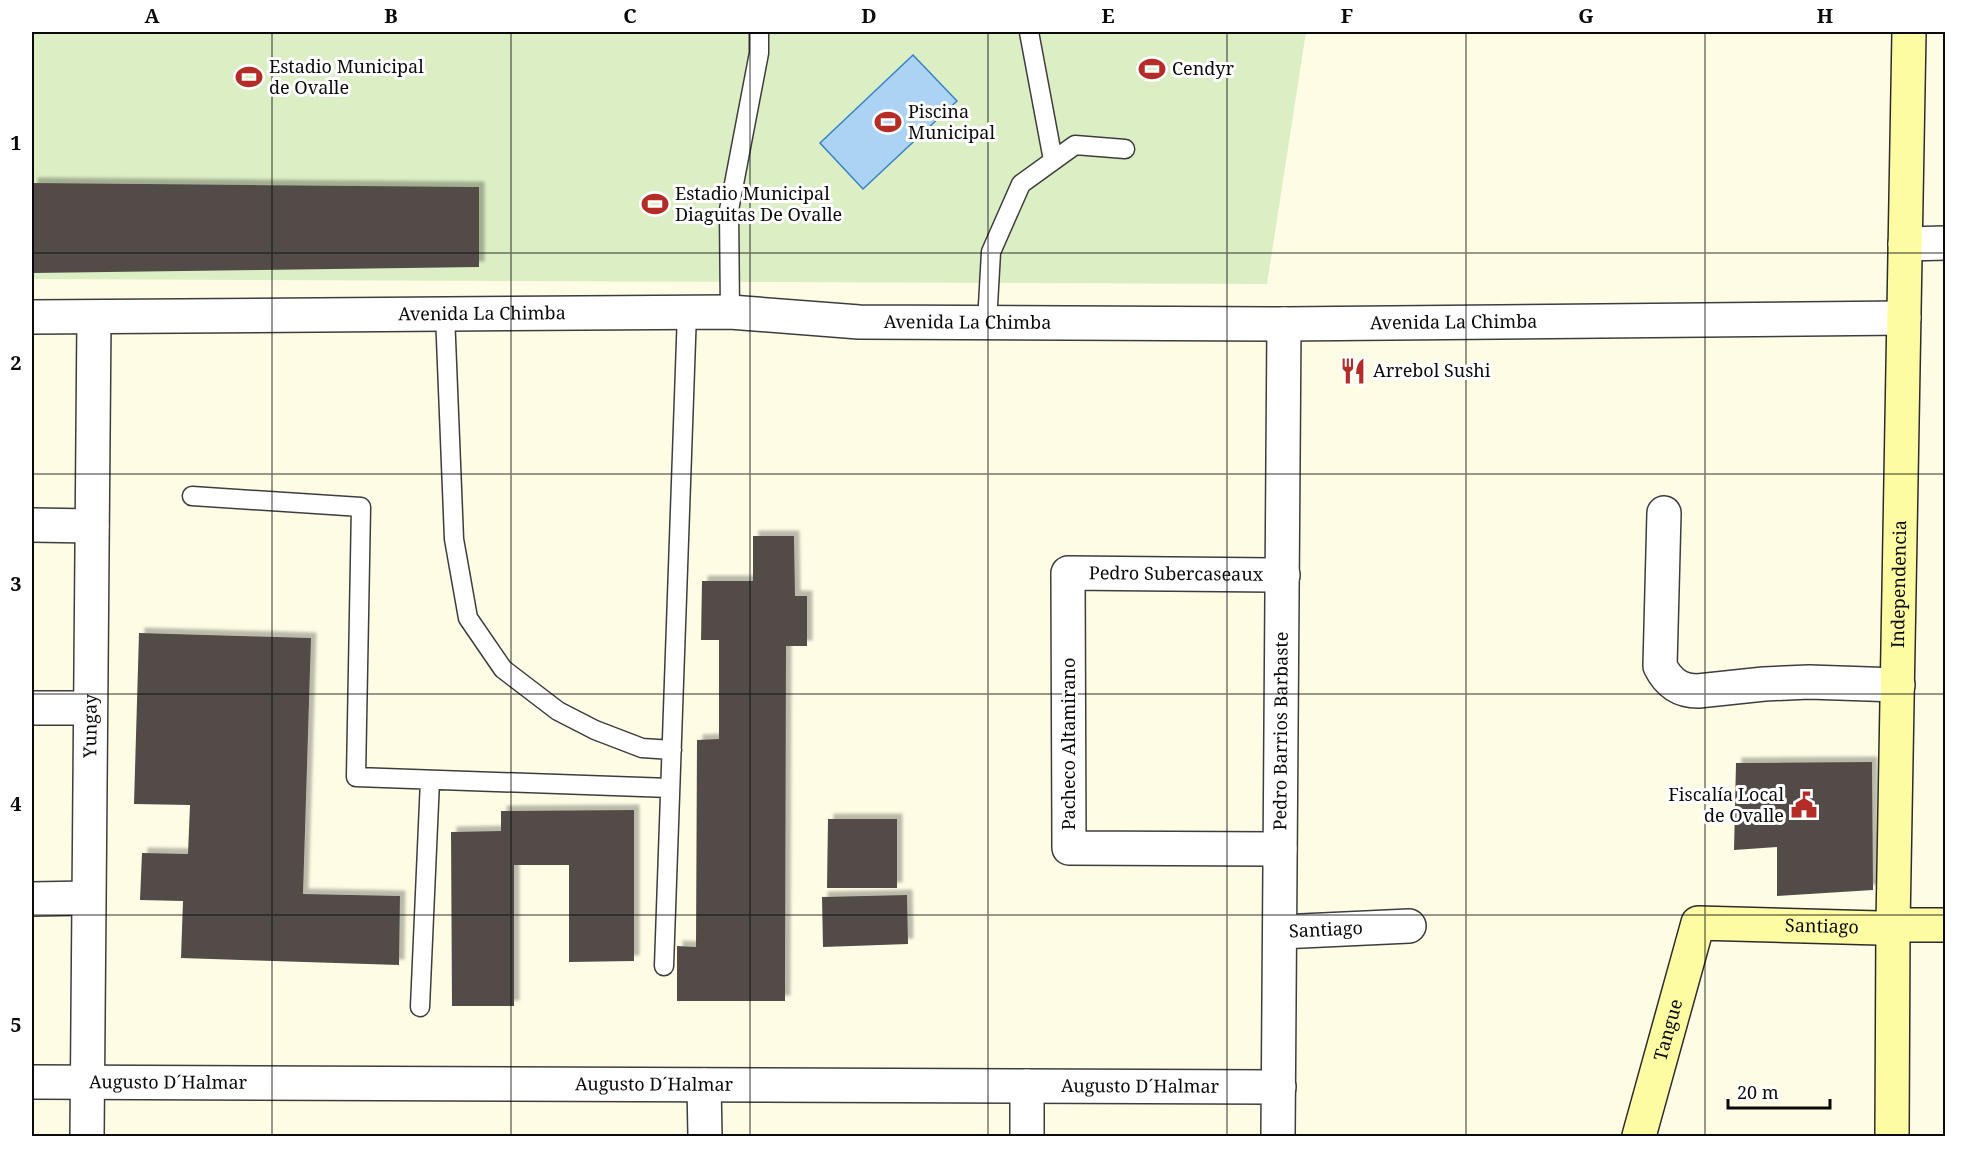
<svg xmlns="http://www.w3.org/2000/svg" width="1977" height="1168" font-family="'Noto Serif',serif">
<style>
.pitch{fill:#dceec4}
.water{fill:#add3f4;stroke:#3582ca;stroke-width:1.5}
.building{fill:#524c46;filter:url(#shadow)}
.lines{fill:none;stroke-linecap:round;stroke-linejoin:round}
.service-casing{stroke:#3d3d3d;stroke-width:21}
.minor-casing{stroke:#3d3d3d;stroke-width:36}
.tertiary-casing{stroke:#3d3d3d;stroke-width:36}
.secondary-casing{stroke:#2c2c2c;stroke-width:36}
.service{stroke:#fff;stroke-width:18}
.minor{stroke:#fff;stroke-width:33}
.tertiary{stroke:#fff;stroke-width:33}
.secondary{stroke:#fefca2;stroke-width:33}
.grid{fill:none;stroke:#0a0a0a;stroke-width:1.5;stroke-opacity:0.55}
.labels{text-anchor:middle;stroke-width:6;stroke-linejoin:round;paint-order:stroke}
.poi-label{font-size:18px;fill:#0a0a0a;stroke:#fff;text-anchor:start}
.street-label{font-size:18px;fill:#0a0a0a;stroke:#fff}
.neatline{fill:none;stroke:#0a0a0a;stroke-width:2}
.grid-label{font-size:20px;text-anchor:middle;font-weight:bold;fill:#0a0a0a}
</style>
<defs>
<filter id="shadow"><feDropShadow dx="5.5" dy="-5.5" stdDeviation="1.5" flood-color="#0004"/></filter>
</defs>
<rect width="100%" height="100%" fill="#fffce6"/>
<path class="pitch" d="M32,32H1306L1267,284L32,279Z"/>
<path class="water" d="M913,55L957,101L863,189L820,143Z"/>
<path class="building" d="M32,183L479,187V267L32,273Z
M753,536H794L795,596H807V646H786L785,1001H677V946L696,947L697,740L719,739V640H701L702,581H753Z
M139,633L311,638L303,894L400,896L399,965L181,958L183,901L140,900L142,853L188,854L190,805L134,804Z
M1872,762L1873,890L1777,896V847L1734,850L1736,763Z
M634,810V961L569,962V865H514V1006H452L451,832L501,831V811Z
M828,819H897V888H827Z
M907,895L908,944L823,947L822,897Z"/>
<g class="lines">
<g class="service-casing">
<path id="service" d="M1029,32L1053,160
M730,312L729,210L759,53V32
M445,314L454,539L468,618L503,669L558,711L595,730L642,748L672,750
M987,323L991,252L1021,184L1075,145L1125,149
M192,496L361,507L356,777L670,788
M664,966L687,312
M420,1007L430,780"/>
</g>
<g class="minor-casing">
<g id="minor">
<path d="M1664,513L1660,666C1668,682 1679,691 1698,691L1764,684L1809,682L1898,685"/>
<path d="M32,525L92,526"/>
<path d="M32,708H90"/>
<path id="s1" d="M1280,849L1069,848L1068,573L1283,575"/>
<path d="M32,899L88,898"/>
<path id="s2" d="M1280,932L1409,926"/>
<path id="s3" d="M32,1082L1279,1087"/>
<path d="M704,1085L705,1136"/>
<path d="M1027,1086V1136"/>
<path id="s4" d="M87,1136L94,318"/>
<path id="s5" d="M1278,1136L1284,324"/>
</g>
</g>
<g class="tertiary-casing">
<g id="tertiary">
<path d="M1905,244L1946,243"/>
<path id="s6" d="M32,317L730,312L859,322L1284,324L1904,318"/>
</g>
</g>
<g class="secondary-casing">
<g id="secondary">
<path id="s7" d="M1639,1136L1698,923L1879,928L1893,925H1946"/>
<path id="s8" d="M1892,1136L1893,925L1909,32"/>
</g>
</g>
<use href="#service" class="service"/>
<use href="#minor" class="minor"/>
<use href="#tertiary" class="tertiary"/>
<use href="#secondary" class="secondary"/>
</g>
<path class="grid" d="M272,32V1136M511,32V1136M750,32V1136M988,32V1136M1227,32V1136M1466,32V1136M1705,32V1136M32,253H1946M32,474H1946M32,694H1946M32,915H1946"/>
<defs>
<g id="stadium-bare" transform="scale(2.07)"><path d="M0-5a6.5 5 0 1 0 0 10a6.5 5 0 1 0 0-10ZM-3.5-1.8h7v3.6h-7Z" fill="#b52b26" stroke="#fff" stroke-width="2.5" paint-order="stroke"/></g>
<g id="restaurant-bare" transform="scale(2.07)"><path d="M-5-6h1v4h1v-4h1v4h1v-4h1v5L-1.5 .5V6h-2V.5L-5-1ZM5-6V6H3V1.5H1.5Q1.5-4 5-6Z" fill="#b52b26" stroke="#fff" stroke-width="2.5" paint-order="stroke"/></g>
<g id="civic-bare" transform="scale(2.07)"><path d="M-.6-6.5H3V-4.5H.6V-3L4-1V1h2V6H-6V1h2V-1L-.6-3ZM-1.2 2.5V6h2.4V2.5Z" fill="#b52b26" stroke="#fff" stroke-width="2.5" paint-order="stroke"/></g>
</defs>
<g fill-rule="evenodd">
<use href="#stadium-bare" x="1152" y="69"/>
<use href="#stadium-bare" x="249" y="77"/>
<use href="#stadium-bare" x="888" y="122"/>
<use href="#stadium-bare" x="655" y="204"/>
<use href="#restaurant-bare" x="1353" y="371"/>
<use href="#civic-bare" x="1804" y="805"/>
</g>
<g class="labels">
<g class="poi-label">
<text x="269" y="73">Estadio Municipal<tspan x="269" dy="21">de Ovalle</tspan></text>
<text x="1172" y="75">Cendyr</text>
<text x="908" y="118">Piscina<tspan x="908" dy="21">Municipal</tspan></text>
<text x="675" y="200">Estadio Municipal<tspan x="675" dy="21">Diaguitas De Ovalle</tspan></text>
<text x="1373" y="377">Arrebol Sushi</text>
<text x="1784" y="801" text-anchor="end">Fiscalía Local<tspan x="1784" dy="21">de Ovalle</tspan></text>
</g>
<g class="street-label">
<text dy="6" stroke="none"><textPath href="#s6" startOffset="450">Avenida La Chimba</textPath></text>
<text dy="6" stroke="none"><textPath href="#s6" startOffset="936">Avenida La Chimba</textPath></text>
<text dy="6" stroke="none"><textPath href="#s6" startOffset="1422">Avenida La Chimba</textPath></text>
<text dy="6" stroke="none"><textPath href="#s1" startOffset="594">Pedro Subercaseaux</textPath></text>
<text dy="6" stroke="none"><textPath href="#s8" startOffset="552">Independencia</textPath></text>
<text dy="6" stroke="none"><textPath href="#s4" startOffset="410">Yungay</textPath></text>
<text dy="6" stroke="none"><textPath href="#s5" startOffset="405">Pedro Barrios Barbaste</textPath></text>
<text transform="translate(1069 744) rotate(-90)" y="6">Pacheco Altamirano</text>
<text dy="6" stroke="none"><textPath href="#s7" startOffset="345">Santiago</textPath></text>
<text dy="6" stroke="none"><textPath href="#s2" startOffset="46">Santiago</textPath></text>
<text dy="6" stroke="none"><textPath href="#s7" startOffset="110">Tangue</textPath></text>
<text dy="6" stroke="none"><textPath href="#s3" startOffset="136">Augusto D´Halmar</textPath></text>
<text dy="6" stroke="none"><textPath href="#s3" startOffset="622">Augusto D´Halmar</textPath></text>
<text dy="6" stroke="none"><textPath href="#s3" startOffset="1108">Augusto D´Halmar</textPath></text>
</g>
</g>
<rect width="1977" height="1168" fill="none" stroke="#ffffff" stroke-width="66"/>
<path d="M1728 1099v9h102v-9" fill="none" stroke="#0a0a0a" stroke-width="3"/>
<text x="1737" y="1099" font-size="18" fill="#0a0a0a" stroke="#ffffff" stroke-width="4.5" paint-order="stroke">20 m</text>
<rect x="33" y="33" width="1911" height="1102" class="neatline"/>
<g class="grid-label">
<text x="152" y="23">A</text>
<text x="391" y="23">B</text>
<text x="630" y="23">C</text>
<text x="869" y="23">D</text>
<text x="1108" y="23">E</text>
<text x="1347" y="23">F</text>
<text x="1586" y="23">G</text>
<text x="1825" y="23">H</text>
<text x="16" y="150">1</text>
<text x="16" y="370">2</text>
<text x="16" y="591">3</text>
<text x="16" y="811">4</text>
<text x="16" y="1032">5</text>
</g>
</svg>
